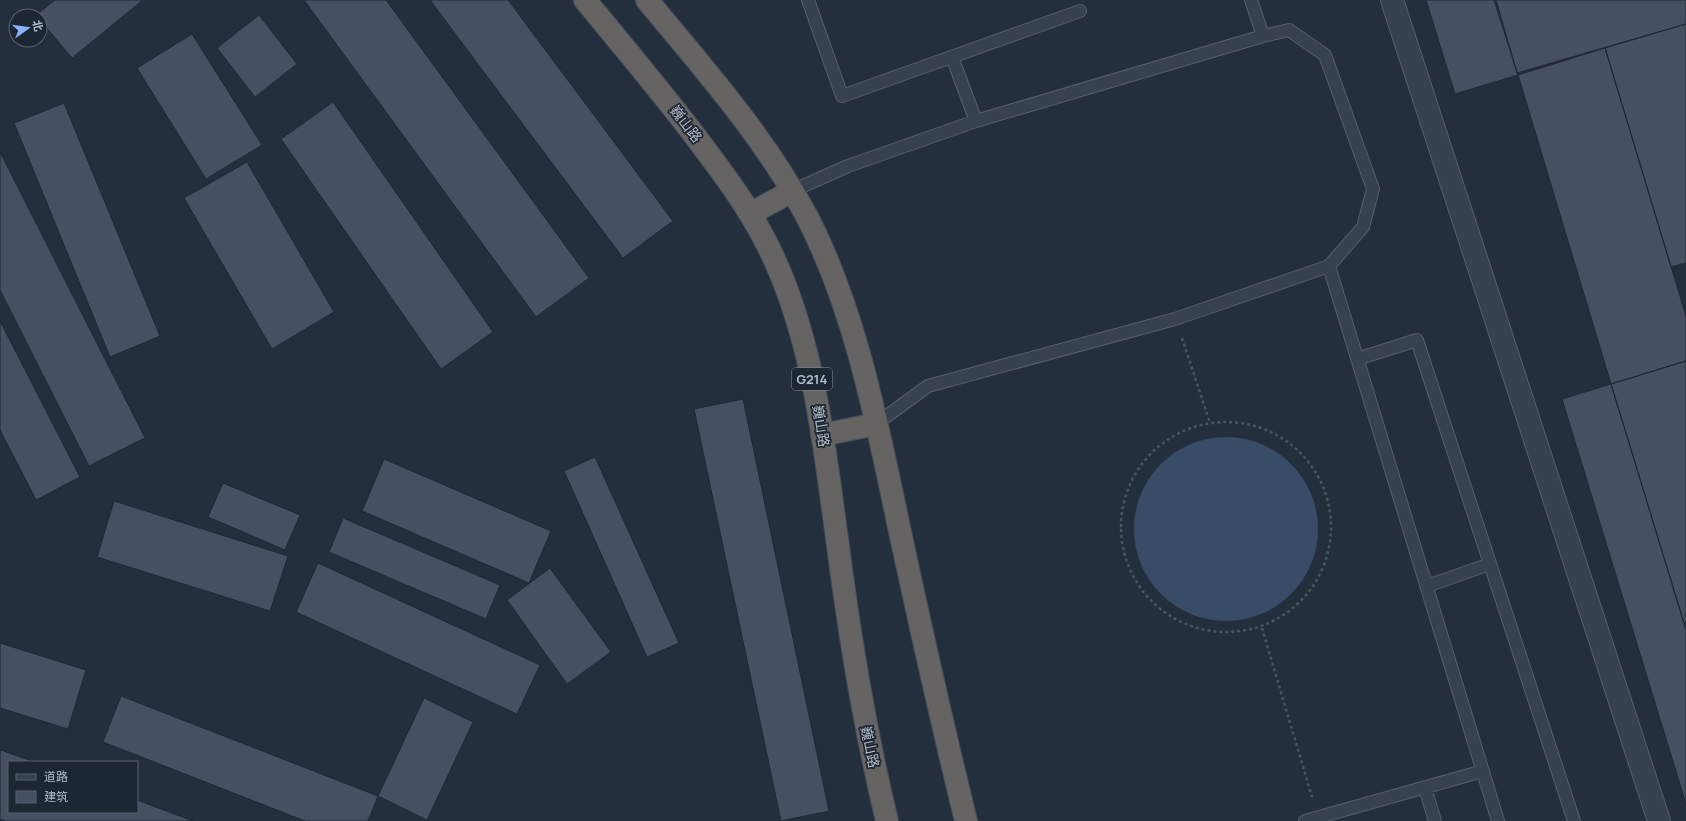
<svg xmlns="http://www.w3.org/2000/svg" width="1686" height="821" font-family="Manrope,'Noto Sans SC',sans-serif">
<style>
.water{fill:#394c67}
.building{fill:#455162;stroke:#1f2835}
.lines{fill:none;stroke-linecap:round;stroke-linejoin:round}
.service-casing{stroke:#565f6c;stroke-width:14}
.minor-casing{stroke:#565f6c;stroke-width:24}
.trunk-casing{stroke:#434c59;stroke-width:24}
.path{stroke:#44595c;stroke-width:2.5;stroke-dasharray:3 3;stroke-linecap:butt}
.service{stroke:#38414e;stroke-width:12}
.minor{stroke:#38414e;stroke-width:22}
.trunk{stroke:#656462;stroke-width:22}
.labels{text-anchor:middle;stroke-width:3.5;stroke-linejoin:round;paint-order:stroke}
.shield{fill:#1d2633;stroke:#878f9c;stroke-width:1}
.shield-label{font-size:13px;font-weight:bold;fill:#b4bcc9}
.street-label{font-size:14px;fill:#b4bcc9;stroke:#1d2633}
</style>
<rect width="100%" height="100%" fill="#242f3e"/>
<path class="water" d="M1134 529a92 92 0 1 1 184 0a92 92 0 1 1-184 0Z"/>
<path class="building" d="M55,0H143L72,58L40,20V16L36,15Z
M304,0H386L589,278L536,317Z
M430,0H508L673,221L623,258Z
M1426,0H1494L1518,75L1455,94Z
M1496,0H1686V24L1517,73Z
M259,15L297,64L255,97L217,48Z
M1686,24V263L1671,267L1605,48Z
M192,34L262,145L206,179L137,68Z
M1605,48L1686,316V361L1611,384L1518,75Z
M333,102L493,332L441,369L281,139Z
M64,103L160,336L110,357L14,123Z
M0,152L145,438L89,466L0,290Z
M247,162L334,312L272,349L184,198Z
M0,321L80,477L36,500L0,430Z
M1686,361V622L1684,623L1611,384Z
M1611,384L1686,630V804L1562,399Z
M743,399L829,811L781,821L694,409Z
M595,457L679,643L647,657L564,471Z
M384,459L551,531L529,583L362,511Z
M223,483L300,515L285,550L208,517Z
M114,501L288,556L270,611L97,557Z
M343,518L500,585L486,619L329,552Z
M318,563L540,665L517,714L296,612Z
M550,568L611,652L567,684L507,600Z
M0,643L86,670L68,729L0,708Z
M121,696L378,796L368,821H305L103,742Z
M424,698L473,722L427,820L378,796Z
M1,750L34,762H9V812H137V800L193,821H5L0,819V754Z"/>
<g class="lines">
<g class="service-casing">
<path id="service" d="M808,0L842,96L1080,11
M1251,0L1263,36
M952,57L976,121
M792,191L848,166L976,121L1263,36L1289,30L1325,55L1373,189L1363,227L1329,266L1175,319L928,386L876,424
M1329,266L1498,821
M1357,359L1417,340L1574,821
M1427,586L1490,564
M1425,788L1435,821
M1305,821L1483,771"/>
</g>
<g class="minor-casing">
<path id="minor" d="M1392,0L1659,821"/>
</g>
<g class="trunk-casing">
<path id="trunk" d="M585,0C622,45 660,90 695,136C727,178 759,221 779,270C816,357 825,453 838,546C850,639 865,730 887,821
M647,0C703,68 763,135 805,213C855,307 877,423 899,527C920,625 942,723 966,821
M750,214L792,191
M822,435L876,424"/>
</g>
<path class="path" d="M1182,338L1210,423
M1121 527a105 105 0 1 1 210 0a105 105 0 1 1-210 0Z
M1262,628L1312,797"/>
<use href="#service" class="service"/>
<use href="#minor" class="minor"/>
<use href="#trunk" class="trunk"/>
</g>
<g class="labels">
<rect class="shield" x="792" y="368" width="40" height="22" rx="3"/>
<g class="shield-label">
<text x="812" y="384">G214</text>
</g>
<g class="street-label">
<text transform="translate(686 124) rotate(52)" y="5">巍山路</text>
<text transform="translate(821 426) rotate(81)" y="5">巍山路</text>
<text transform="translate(870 747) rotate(78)" y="5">巍山路</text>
</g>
</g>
<rect x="8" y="761" width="130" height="52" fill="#1d2633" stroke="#59626f"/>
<rect x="16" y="774" width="20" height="6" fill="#38414e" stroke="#59626f"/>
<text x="44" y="781" font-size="12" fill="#b4bcc9">道路</text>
<rect x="16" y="791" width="20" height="12" fill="#455162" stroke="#59626f"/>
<text x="44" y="801" font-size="12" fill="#b4bcc9">建筑</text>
<g transform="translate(28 28) rotate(76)"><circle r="19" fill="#1d2633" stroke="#59626f"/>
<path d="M0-3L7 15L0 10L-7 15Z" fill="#8ab4f8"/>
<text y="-6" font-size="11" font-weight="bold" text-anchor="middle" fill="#b4bcc9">北</text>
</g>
</svg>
